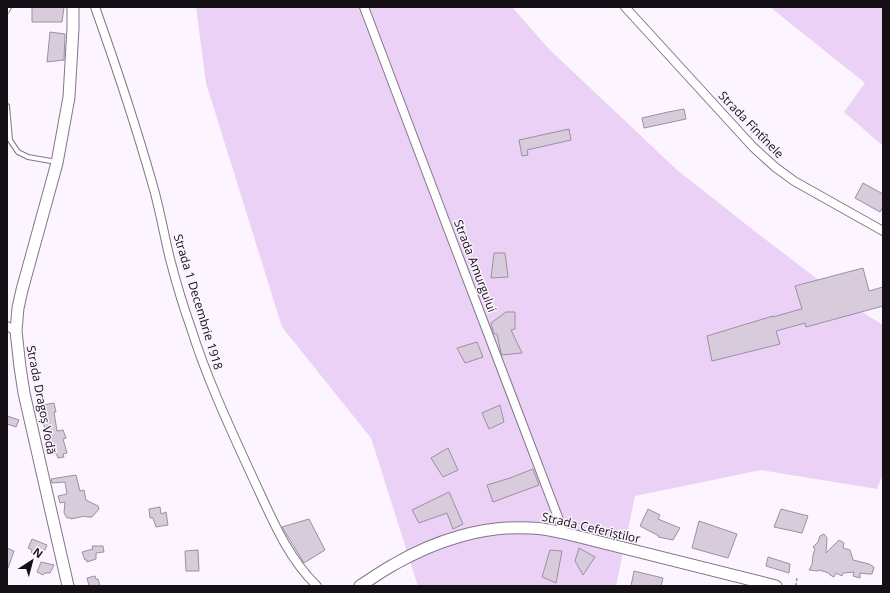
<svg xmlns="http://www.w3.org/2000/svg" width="890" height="593" font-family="'Open Sans',sans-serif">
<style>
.green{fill:#ead1f5}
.building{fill:#d7cbdc;stroke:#9b90a0}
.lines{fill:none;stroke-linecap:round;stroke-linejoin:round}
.lane-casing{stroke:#827787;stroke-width:6}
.street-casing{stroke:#827787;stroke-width:10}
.secondary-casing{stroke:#827787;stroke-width:13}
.path{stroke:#9b959d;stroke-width:1.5;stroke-dasharray:3 2;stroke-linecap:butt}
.lane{stroke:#fff;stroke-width:4}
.street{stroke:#fff;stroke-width:8}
.secondary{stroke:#fff;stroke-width:11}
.labels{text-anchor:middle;stroke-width:3;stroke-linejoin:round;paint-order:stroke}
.street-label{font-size:12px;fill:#141016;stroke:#fcf4ff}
</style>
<rect width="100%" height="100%" fill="#fcf4ff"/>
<path class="green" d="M196,7H512L550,50L677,170L757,233L854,307L883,325V474L877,489L761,470L635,496L616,586H418L371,438L282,327L206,83Z
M770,7H883V146L844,112L865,83Z"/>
<path class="building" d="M32,7H64L62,22H32Z
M50,32L65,34L64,60L47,62Z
M684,109L686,119L644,128L642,118L668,112Z
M569,129L571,140L527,150L528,155L522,156L519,140Z
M863,183L883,194V207L880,212L855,198Z
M494,253H505L508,277L491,278Z
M863,268L869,291L883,287V306L806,327L805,323L776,331L780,344L712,361L707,336L773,316V317L801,309H802L795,286Z
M506,312H515V329L511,330L522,353L502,355L501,353L497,334H494L491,323Z
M477,342L483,357L465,363L457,348Z
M54,403L56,412H54L57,431L63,430L66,438L63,439L67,453L63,454L64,457L58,458L56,453L52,454L44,425H43L41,411L44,410L43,405Z
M500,405L504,422L489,429L482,413Z
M7,416L19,420L16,427L7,424Z
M448,448L458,470L443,477L431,458Z
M533,469L539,485L493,502L487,485L510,478Z
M76,475L80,491L84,490L86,500L98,506L99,509L92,517H86L85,516L71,519V518H67L64,513L65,502L60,503L58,496L67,494L65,482L52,483L51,479Z
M449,492L463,524L453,529L447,513L419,523L412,510Z
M160,507L161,514L166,512L168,525L156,527L153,518H150L149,509Z
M648,509L660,515L658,519L680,528L673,540L658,537L659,536L640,526Z
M781,509L808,516L802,533L774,527Z
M309,519L325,550L304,563L282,527Z
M699,521L737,534L728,558L692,548Z
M824,534L827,538L826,553L839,540L844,543L843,548L850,550L853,560L869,564L874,567L872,574H868L860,573V578L853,576L854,572L843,573L842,576L836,573L834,577L830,575L829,573L819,570L818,571L809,570L812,565L813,555L815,549L813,547L818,542L820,536Z
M32,539L47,545L45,550L41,551L38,557L31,552L32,550L28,548Z
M92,546H103L104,552L96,553V559L87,562V560H85L82,552L93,549Z
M7,548L14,551L8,568H7Z
M579,548L595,557L583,575L575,561Z
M198,550L199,571H186L185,551Z
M550,550L562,551L556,583L542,577Z
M768,557L790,564L789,573L766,566Z
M41,562L54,565L50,573H45L43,575L37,572Z
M634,571L663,578L661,586H631Z
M95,576L96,579H98L100,586H89L87,578Z"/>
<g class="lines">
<g class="lane-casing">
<path id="lane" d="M7,11L9,7
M7,106L10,140L18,152L28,157L51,161L57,163"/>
</g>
<g class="street-casing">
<path id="street" d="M95,7C116,66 136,126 153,186C160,210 164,235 170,259C176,282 183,306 191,328C207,379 230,428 252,476C270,514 286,556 317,586
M364,7L450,234L564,533
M625,7L753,147L775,167L794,181L883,231
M7,326L16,331"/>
</g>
<g class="secondary-casing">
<path id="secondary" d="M68,586L24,393L20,367L16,331L18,308L22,290L57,163L69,97L73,28V7
M360,586C371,579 382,571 393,565C434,541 483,525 531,528C542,528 553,531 564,533L776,586"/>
</g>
<path class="path" d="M796,586L797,577"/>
<use href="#lane" class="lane"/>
<use href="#street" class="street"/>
<use href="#secondary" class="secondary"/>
</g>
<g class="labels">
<g class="street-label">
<text transform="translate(751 125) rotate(46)" y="4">Strada Fîntînele</text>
<text transform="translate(475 266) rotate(69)" y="4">Strada Amurgului</text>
<text transform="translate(198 302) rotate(73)" y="4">Strada 1 Decembrie 1918</text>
<text transform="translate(41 400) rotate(79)" y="4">Strada Dragoș Vodă</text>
<text transform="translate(591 528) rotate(13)" y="4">Strada Ceferiștilor</text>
</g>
</g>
<rect width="890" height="593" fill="none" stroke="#141016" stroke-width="16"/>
<g transform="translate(32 561) rotate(36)" stroke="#fcf4ff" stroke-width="3" paint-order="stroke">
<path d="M0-3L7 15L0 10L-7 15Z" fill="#141016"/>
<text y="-6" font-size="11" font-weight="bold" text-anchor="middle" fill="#141016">N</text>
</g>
</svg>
